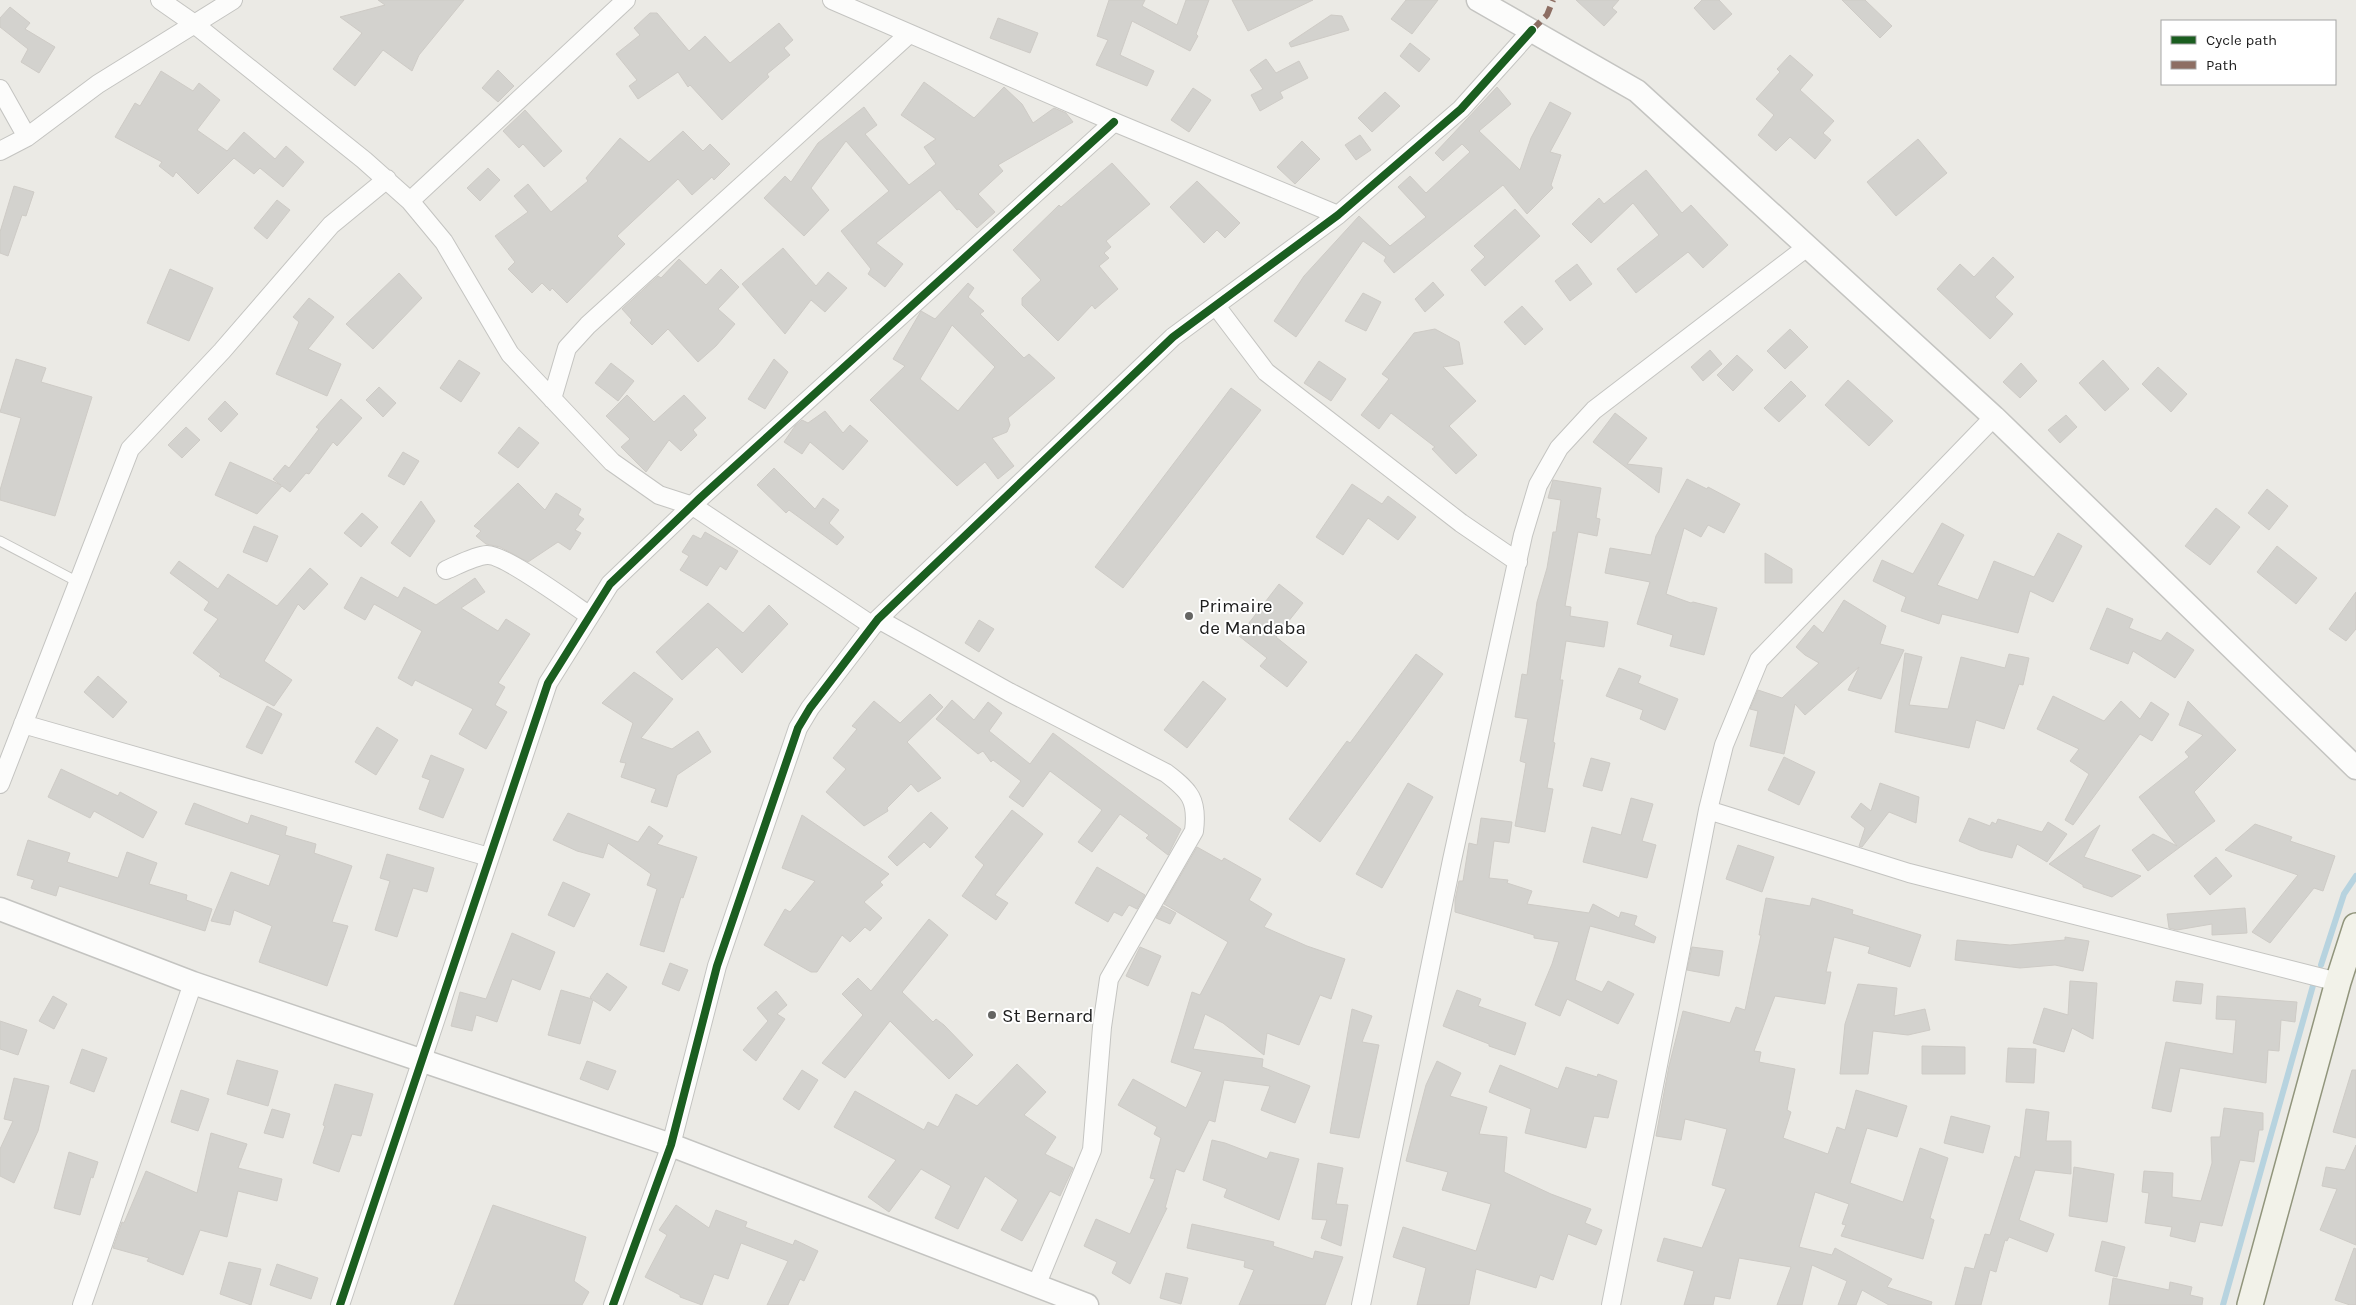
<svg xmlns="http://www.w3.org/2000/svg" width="2356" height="1305" font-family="Karla,sans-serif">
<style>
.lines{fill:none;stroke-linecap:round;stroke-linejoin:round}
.stream{stroke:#b7d3df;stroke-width:6}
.building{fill:#d3d2ce;stroke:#cecbc6;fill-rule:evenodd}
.service-casing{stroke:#c4c4c1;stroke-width:11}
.minor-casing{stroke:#c4c4c1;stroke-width:20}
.tertiary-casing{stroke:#c4c4c1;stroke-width:25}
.secondary-casing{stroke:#91957c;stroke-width:28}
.service{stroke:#fcfcfb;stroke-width:9}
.minor{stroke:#fcfcfb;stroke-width:18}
.tertiary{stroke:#fcfcfb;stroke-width:22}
.secondary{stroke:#f2f2e9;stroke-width:25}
.quiet{stroke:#8d6e63;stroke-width:6;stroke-dasharray:12 6;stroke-linecap:butt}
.cycleway-casing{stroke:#fff;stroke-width:11}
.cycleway{stroke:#1b5e20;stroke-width:8}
.poi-dot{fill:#656563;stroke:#fff;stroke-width:2}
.labels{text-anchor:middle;stroke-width:4;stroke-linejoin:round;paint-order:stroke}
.poi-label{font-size:19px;fill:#1d1d1d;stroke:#fff;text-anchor:start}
</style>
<rect width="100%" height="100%" fill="#ebeae5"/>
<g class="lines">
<path class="stream" d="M2321,965L2344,894L2356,876
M2223,1305L2314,982"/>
</g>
<path class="building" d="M378,0H464L419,55L412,71L383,50L355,86L333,69L362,33L340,17L385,5Z
M1109,0H1145L1142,6L1177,25L1186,0H1209L1196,34L1198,36L1190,51L1132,21L1120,55L1154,71L1147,86L1096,65L1108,40L1097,36Z
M1232,0H1313L1248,31Z
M1406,0H1438L1412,34L1391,19Z
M1576,0H1619L1612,8L1617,12L1604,26Z
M1702,0H1719L1732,14L1714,30L1694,8Z
M1842,0H1865L1892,26L1880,38Z
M10,7L30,23L25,29L55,47L39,73L21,62L28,49L0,27V18Z
M650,13H657L689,51L705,36L730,63L779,23L793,40L784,48L790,55L767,74L769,77L722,120L690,85L688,87L678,72L638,99L629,86L637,80L616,54L640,35L634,28Z
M1331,15L1342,16L1349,30L1291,47L1289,43Z
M998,18L1038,33L1030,53L990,38Z
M1410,43L1430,59L1419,72L1400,56Z
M1790,55L1813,75L1800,90L1834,121L1823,133L1831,140L1815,159L1790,137L1776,151L1758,135L1774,115L1756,99L1780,72L1777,69Z
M1266,59L1276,73L1299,61L1308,78L1280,92L1283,98L1260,111L1251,95L1263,89L1250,70Z
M498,70L514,86L498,102L482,88Z
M161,71L193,91L199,83L220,100L197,130L227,151L244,132L275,159L286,146L304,162L283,187L260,168L254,174L234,158L198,194L176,172L173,177L159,166L162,162L115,137L135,103L140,106Z
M924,82L974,118L1004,87L1022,104L1033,123L1054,108L1066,113L1073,122L998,165L1003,171L978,194L995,212L977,228L959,209L957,210L940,190L876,243L903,264L885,287L868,274L871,269L841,231L889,191L846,141L811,188L829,210L804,236L764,198L785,176L791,182L818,143L864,107L877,125L865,134L909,185L936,164L924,147L936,139L901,115Z
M1497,87L1511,104L1479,131L1520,170L1531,138L1550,102L1571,113L1550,152L1561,155L1551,185L1553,188L1527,214L1503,185L1394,273L1384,261L1386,257L1363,241L1296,337L1274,321L1304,276L1359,216L1390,246L1426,217L1398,187L1410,176L1426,193L1470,152L1462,144L1443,161L1435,153Z
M1193,88L1211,100L1189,132L1171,120Z
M1385,92L1400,106L1372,132L1358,118Z
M525,110L562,151L544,167L523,144L519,148L503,131Z
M683,131L703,151L710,144L730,164L714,180L712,177L692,195L678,179L617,236L625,244L567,303L552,288L550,291L542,283L532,293L508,269L515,262L495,236L528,212L514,196L528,184L551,212L588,181L586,178L620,138L649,162Z
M1360,135L1371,150L1356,160L1345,145Z
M1918,139L1947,173L1896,216L1867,182Z
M1302,141L1320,159L1295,184L1277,167Z
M1112,163L1150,204L1106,241L1111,247L1104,253L1109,258L1099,266L1118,289L1095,309L1092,305L1058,341L1022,305V298L1041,280L1013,250L1059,205L1061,207Z
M488,168L500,180L480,201L467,188Z
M1646,170L1682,213L1691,205L1728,245L1703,268L1688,252L1636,293L1617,269L1659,235L1633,203L1591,243L1572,224L1599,198L1604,204Z
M1197,181L1240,223L1225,238L1217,230L1204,243L1170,207Z
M14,186L34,192L26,216L22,215L8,256L0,253V232Z
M277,200L290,210L267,239L254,228Z
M1515,209L1540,236L1485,286L1471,270L1485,257L1474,246Z
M783,248L816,286L828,272L847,288L825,312L811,300L785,334L742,284Z
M1993,257L2014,277L1995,297L2013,314L1990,339L1937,289L1960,264L1974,277Z
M679,259L706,285L721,269L739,287L718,309L735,324L716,346L698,362L668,329L652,345L630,323L632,320L622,309L658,276L661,278Z
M1577,264L1592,284L1570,301L1555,281Z
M170,269L213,288L189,341L147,323Z
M399,273L422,298L373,349L346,324Z
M1433,282L1444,295L1425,312L1415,299Z
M968,283L974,288L968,297L984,311L980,314L1024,358L1029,354L1055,378L1008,418L1010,425L1007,432L992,438L1014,466L998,479L985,462L957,486L870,400L905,366L893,359L921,311L935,319ZM952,325L995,367L958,411L920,379Z
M1363,293L1381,302L1366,331L1345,321Z
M309,298L334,317L308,349L341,364L327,396L276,374L299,322L293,317Z
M1522,306L1543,329L1525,345L1504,322Z
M1435,329L1459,342L1463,364L1443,367L1476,401L1449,426L1477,455L1456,474L1432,449L1435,447L1391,413L1379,429L1361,415L1389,379L1382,374L1414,333Z
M1790,329L1808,347L1785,369L1767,351Z
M1710,350L1722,364L1703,381L1691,367Z
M1737,355L1753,370L1733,391L1717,375Z
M16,359L46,368L41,382L92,397L55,516L0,500V490L21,418L0,412Z
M774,359L788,372L765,409L748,399Z
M459,360L480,373L461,402L440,388Z
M2103,360L2129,389L2105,411L2079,383Z
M1319,361L1346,379L1331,401L1304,383Z
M611,363L634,381L618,401L595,383Z
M2021,363L2037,381L2020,398L2003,382Z
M2158,367L2187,394L2171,412L2142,384Z
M1848,380L1893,421L1869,446L1825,405Z
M1791,381L1806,396L1779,422L1764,408Z
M379,387L396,403L383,417L366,400Z
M1231,388L1261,410L1123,588L1095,567Z
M627,395L654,422L684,395L706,418L693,430L697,435L681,451L669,440L646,472L621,447L630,439L606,416Z
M341,399L362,418L337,446L333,442L309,474L306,473L290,492L282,486L257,514L215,495L230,462L281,485L273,479L285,465L289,468L319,429L316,427Z
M225,401L238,414L221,432L208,419Z
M825,411L843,433L850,425L868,441L843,470L810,442L802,454L784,442L795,426L802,420L808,423Z
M1615,413L1647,438L1627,464L1662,468L1659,493L1593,442Z
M2066,415L2077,427L2060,443L2048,430Z
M186,427L200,440L182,458L168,445Z
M519,427L539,443L518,468L498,453Z
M403,452L419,461L404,485L388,476Z
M774,468L815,509L823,498L839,510L829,523L844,537L837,545L789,510L786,513L757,485Z
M1687,479L1707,489L1708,487L1740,504L1724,533L1708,525L1701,537L1684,528L1666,594L1691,603L1693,602L1717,608L1704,655L1670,646L1673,635L1637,624L1650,582L1605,573L1610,548L1651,555L1656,536Z
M1553,480L1601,488L1596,518L1600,519L1597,536L1578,532L1565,606L1571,607L1570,616L1608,622L1604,647L1566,641L1560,680H1563L1553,742L1555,743L1547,788L1553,789L1545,832L1515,826L1526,763L1520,761L1528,719L1515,717L1522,674L1527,675L1537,602L1547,568L1553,532H1556L1561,500L1548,498Z
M518,483L545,510L556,493L581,509L578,515L584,519L575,530L581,533L570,550L558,542L528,562L500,547L486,544L476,536L481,531L474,526Z
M1352,484L1382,504L1388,496L1416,517L1398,540L1368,518L1343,555L1316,537Z
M2267,489L2288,506L2269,530L2248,513Z
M421,501L435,521L410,557L391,543Z
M2216,508L2240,527L2210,565L2185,546Z
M362,513L378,527L361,547L344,533Z
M1942,523L1964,535L1937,585L1978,600L1994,561L2034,577L2058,533L2082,546L2053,602L2030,591L2018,633L1942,614L1939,624L1901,611L1906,597L1873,581L1882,560L1913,574Z
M254,526L278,536L267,562L243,552Z
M705,532L738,551L726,570L720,566L707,586L680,570L689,556L682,552L693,535L701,539Z
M2277,546L2317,578L2296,604L2257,572Z
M1765,553L1792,569V583H1765Z
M179,561L218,589L228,574L277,606L310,568L328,584L304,610L298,604L264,661L292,680L274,706L219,676L221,674L193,653L218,619L204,610L209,602L170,573Z
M361,577L398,598L404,587L436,605L475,578L485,592L461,608L498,631L506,619L530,634L498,683L505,687L495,705L507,712L486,749L459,734L473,709L415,680L412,686L398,678L422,631L374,604L365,620L344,608Z
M1279,584L1303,603L1276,637L1307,662L1287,687L1260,666L1267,658L1239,636Z
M2356,592V629L2346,641L2329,629Z
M1844,600L1886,626L1880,644L1904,650L1881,699L1848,690L1859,667L1805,715L1795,704L1784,754L1750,746L1758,711L1750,709L1758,690L1782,698L1819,663L1805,655L1796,647L1814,625L1823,633Z
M708,603L743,633L769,605L788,624L742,673L717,647L682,680L656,652Z
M2107,608L2133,619L2129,628L2161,641L2167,632L2194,650L2175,678L2133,651L2128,664L2090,649Z
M979,620L994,629L979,652L965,643Z
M1905,653L1922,657L1909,705L1948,709L1961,657L2005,668L2009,654L2029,658L2023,685L2019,684L2004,729L1976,720L1969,748L1895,732Z
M1416,654L1443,674L1320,842L1289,819L1347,741L1350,743Z
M1619,668L1641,676L1638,683L1678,699L1665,730L1640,719L1643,710L1606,696Z
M634,672L673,699L641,738L672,749L698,731L711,752L677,775L667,807L651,802L656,789L621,777L626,763L620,762L633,723L602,703Z
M98,676L127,702L113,718L84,692Z
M1203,681L1226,699L1187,748L1164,730Z
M930,694L943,707L907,742L941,778L918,792L911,784L887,808L888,811L864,826L826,792L846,769L833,758L857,729L852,726L874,701L900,723Z
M2053,696L2104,721L2121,701L2140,719L2151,702L2169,714L2152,741L2140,734L2073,825L2065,820L2089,774L2070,761L2079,749L2037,729Z
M952,700L974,720L988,702L1002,713L989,731L1030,764L1053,733L1181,829L1168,855L1146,838L1149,835L1120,814L1092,852L1078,842L1102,810L1050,771L1023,807L1009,797L1021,781L993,760L991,762L983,751L978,754L936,719Z
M2188,701L2236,750L2194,792L2215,821L2148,871L2132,850L2153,834L2177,846L2139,797L2189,757L2185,752L2203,735L2179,725Z
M267,706L282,714L262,754L246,747Z
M377,727L398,740L376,775L355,762Z
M431,755L464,769L443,818L419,809L430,780L422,777Z
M1784,757L1815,772L1799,805L1768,790Z
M1591,758L1610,763L1602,791L1583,786Z
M61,769L118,796L120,792L157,812L143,838L94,811L90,818L48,797Z
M1408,783L1433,797L1382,888L1356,874Z
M1880,783L1919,797L1916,823L1889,812L1862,847L1859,846L1865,828L1851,817L1861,803L1871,811Z
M1631,798L1653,804L1642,841L1656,845L1647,878L1583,862L1592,827L1621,835Z
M194,803L248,824L251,815L287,827L285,835L316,844L314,853L352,866L332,922L348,926L327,986L259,962L272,926L234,910L230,925L211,921L231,872L269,886L280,855L185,824Z
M1012,810L1043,834L995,895L1008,903L996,920L962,896L984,865L975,857Z
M931,812L948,828L930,848L924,842L897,866L888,857Z
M568,813L638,842L649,826L663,836L657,844L697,857L683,898L681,897L664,952L640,945L657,889L647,885L651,874L608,843L603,858L577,851L553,840Z
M802,815L889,874L880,882L883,885L864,902L882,918L870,931L865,927L850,942L842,935L817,972H811L764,945L785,909L790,912L815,881L782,868Z
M1481,818L1512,822L1509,843L1494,841L1489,878L1508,880L1507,883L1532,891L1527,904L1589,913L1593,904L1619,918L1621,912L1637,916L1634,925L1656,937L1654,943L1590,926L1575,980L1602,992L1608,981L1634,994L1618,1024L1567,999L1560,1016L1535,1005L1552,964L1559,942L1534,938V935L1455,912V900L1459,881H1463L1469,843L1477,845Z
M1969,818L1990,826L1992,822L1996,824L1998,819L2042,832L2048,822L2067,834L2047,862L2017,844L2012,858L1980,850L1959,841Z
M2255,824L2292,837L2290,841L2335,856L2323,891L2314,888L2270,943L2252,932L2298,875L2225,850Z
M2100,825L2084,857L2141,876L2112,897L2083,887V885L2049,864Z
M28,840L70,853L67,862L118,878L127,852L157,863L149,884L187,895L186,900L212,909L205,931L59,886L56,896L31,888L34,880L17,875Z
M1738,845L1774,857L1762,892L1726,879Z
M1197,847L1222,861L1224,858L1261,879L1249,900L1272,914L1264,927L1307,946L1345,959L1331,999L1320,995L1299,1045L1267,1033L1264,1055L1223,1023L1205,1014L1193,1049L1263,1059L1262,1067L1310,1086L1295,1123L1261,1110L1270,1086L1224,1080L1215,1122L1209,1120L1184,1172L1176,1169L1165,1208H1167L1130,1284L1112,1273L1117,1262L1084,1246L1096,1219L1130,1234L1155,1179L1150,1178L1161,1138L1154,1134L1157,1127L1118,1105L1133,1079L1186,1108L1202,1072L1171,1062L1192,992L1200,995L1228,942L1164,904Z
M387,854L434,868L427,892L413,888L397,937L375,930L390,881L380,878Z
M2216,857L2232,876L2210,895L2194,876Z
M1097,867L1145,895L1137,909L1129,905L1122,916L1114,912L1108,922L1075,903Z
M563,882L590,894L574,927L548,915Z
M1766,898L1810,906L1812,898L1853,910L1852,914L1921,935L1910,967L1868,953L1870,947L1834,937L1826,972H1831L1825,1004L1775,996L1754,1051L1761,1052L1759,1062L1795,1069L1787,1110L1791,1112L1783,1138L1828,1154L1837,1127L1845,1130L1856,1090L1907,1106L1897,1137L1867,1128L1850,1183L1903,1202L1920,1148L1948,1158L1930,1218L1934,1220L1923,1259L1841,1236L1846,1225L1842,1224L1849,1204L1815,1192L1799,1247L1832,1255L1835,1248L1892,1279L1887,1287L1932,1302L1931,1305H1889L1862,1290L1856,1305H1838L1847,1281L1812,1265L1802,1305H1777L1791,1267L1739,1258L1730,1299L1715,1296L1713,1305H1684L1694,1271L1657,1261L1664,1238L1702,1248L1726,1189L1712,1185L1727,1129L1685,1119L1681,1140L1656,1136L1669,1066L1683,1011L1730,1023L1736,1007L1745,1010L1761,935H1759Z
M1163,906L1176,913L1170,924L1156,918Z
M2245,908L2247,933L2212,935V924L2177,930L2169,928L2167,914Z
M929,919L948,935L902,992L933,1022L936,1019L944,1025L973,1055L949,1079L890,1021L845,1078L822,1063L863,1015L842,994L858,978L871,991Z
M512,933L555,952L540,990L512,979L497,1022L476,1015L472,1031L451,1026L460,992L486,999Z
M2065,937L2089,941L2083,971L2055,965L2020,968L1955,960L1957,940L2010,945L2065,940Z
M1140,947L1161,956L1148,986L1126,976Z
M1692,947L1723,951L1719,976L1687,970Z
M670,963L688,970L679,991L662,984Z
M607,973L627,987L610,1011L593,1000L580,1044L548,1035L561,990L592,999L590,997Z
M2070,981L2097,983L2093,1039L2072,1028L2064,1052L2033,1043L2044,1008L2068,1015Z
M2176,981L2203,984L2201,1004L2173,1001Z
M1858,984L1897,988L1894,1016L1925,1009L1930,1030L1908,1035L1873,1031L1868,1074H1840L1845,1024Z
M1457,990L1481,999L1478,1006L1526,1023L1515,1055L1489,1046V1044L1443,1026Z
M776,991L787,1005L777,1014L785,1019L756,1061L743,1050L768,1021L757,1008Z
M53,996L67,1004L54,1029L39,1021Z
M2217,996L2297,1002L2295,1022L2281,1020L2279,1051L2268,1050L2266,1083L2180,1068L2171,1112L2152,1108L2166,1042L2233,1054L2236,1020L2216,1019Z
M1352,1009L1372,1016L1362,1042L1379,1045L1359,1138L1330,1133Z
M0,1021L27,1030L18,1055L0,1049Z
M1922,1046L1965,1047V1074H1922Z
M2008,1048L2036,1049L2034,1083L2006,1082Z
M82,1049L107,1058L94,1092L70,1083Z
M237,1060L278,1071L268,1106L227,1094Z
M587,1061L616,1071L608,1090L580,1079Z
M1437,1061L1461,1073L1450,1096L1487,1107L1479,1134L1507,1137L1504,1172L1551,1194L1591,1209L1585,1223L1602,1230L1596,1245L1568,1234L1553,1280L1540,1275L1536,1288L1476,1269L1469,1305H1417L1426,1268L1393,1257L1403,1227L1476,1251L1491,1204L1442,1190L1448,1172L1406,1161L1426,1085Z
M1017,1064L1046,1092L1024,1115L1056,1137L1045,1154L1073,1168L1060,1196L1050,1191L1022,1241L1001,1230L1018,1200L985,1176L958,1229L935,1218L951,1186L921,1169L889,1212L868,1197L896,1160L834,1127L855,1091L924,1130L928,1122L938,1127L956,1094L977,1106Z
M1500,1065L1558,1089L1566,1067L1597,1077L1598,1074L1617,1081L1608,1118L1594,1116L1586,1148L1525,1133L1531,1109L1489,1092Z
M802,1070L818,1080L799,1110L783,1099Z
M2352,1070H2356V1138L2333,1132Z
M14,1078L49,1086L38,1131L14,1183L0,1176V1149L13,1121L4,1119Z
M335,1084L373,1094L361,1136L352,1134L339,1172L313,1163L325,1126L323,1125Z
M181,1090L209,1099L198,1131L171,1122Z
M2224,1108L2263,1113V1130H2259L2254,1162L2240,1160L2222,1226L2200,1222L2195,1242L2170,1236L2172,1227L2145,1223L2149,1193L2142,1192L2144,1171L2173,1173L2172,1197L2201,1201L2212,1163L2211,1137H2220Z
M272,1109L290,1114L283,1138L264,1133Z
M2026,1109L2049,1112L2046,1141H2071V1174L2035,1170L2019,1220L2054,1234L2047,1252L2009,1237L2007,1241L2005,1240L1996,1272L1990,1270L1981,1305H1955L1965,1267L1974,1269L1985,1234L1990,1235L2015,1156L2020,1158Z
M1951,1116L1990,1126L1983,1153L1944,1143Z
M211,1133L247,1144L238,1168L282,1179L277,1201L238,1191L227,1237L200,1230L183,1275L147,1261L149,1258L113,1248L122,1222L124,1223L146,1171L197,1193Z
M1212,1140L1225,1143L1267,1159L1270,1152L1299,1159L1279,1220L1224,1197L1227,1189L1203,1180Z
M2356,1145V1245L2320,1230L2337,1189L2322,1186L2326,1167L2345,1170Z
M69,1152L98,1162L93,1178L91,1177L80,1215L54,1208Z
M1318,1163L1343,1168L1336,1204L1348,1205L1341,1246L1321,1238L1327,1220L1312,1219Z
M2074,1167L2114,1174L2107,1222L2069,1216Z
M493,1205L586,1237L574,1281L589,1292L582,1305H454Z
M676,1205L709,1228L716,1210L747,1222L745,1227L793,1245L795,1240L818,1251L804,1281L800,1279L788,1305H767L788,1261L741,1243L728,1279L714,1274L702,1305L680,1297V1295L645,1277L667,1235L659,1230Z
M1192,1224L1274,1242L1273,1246L1313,1259L1315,1251L1343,1257L1325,1305H1239L1254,1270L1244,1267L1245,1261L1187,1248Z
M2102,1241L2125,1247L2117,1277L2095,1271Z
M2354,1248L2356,1249V1305H2350L2335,1300Z
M229,1262L261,1269L251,1305L220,1294Z
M277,1264L318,1278L311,1299L270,1285Z
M1166,1273L1188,1278L1181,1304L1160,1298Z
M2113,1278L2169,1290L2170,1282L2192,1287L2190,1295L2203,1298L2202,1305H2109Z"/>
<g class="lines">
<g class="service-casing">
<path id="service" d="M0,541L78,582"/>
</g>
<g class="minor-casing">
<path id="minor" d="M160,0L193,23L364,160L410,201L444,242L510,354L612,462L659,495L693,506L873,626
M832,0L1114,122L1338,215
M0,89L27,137
M0,151L27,137L98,84L233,0
M410,201L626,0
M1216,306L1266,372L1461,523L1518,562
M552,399L567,348L588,325L909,34
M446,570C458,565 474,556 487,555C504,554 572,604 590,616
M878,619L1009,692L1166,773C1190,791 1198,800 1194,831L1109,979L1102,1027L1092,1150L1036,1286
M23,724L489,857
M0,784L130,449L222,351L331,225L387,179
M1708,810L1909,873L2338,982
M82,1305L193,983
M340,1305L548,683L610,584L700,498L1114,122
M613,1305L671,1145L717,966L798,728L810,708L878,619L1173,337L1338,215L1461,109L1532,30
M1361,1305L1452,860L1523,535L1538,485L1559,448L1594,410L1807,247
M1611,1305L1708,810L1724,745L1759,660L1994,417"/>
</g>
<g class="tertiary-casing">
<path id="tertiary" d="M1478,0L1637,91L1994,417L2356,768
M0,909L193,983L671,1145L1087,1305"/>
</g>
<g class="secondary-casing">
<path id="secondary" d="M2250,1305L2338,982L2356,926"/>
</g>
<use href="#service" class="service"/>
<use href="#minor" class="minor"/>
<use href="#tertiary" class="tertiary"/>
<use href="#secondary" class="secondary"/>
<path class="quiet" d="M1532,30L1547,15L1553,0"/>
<g class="cycleway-casing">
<path id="cycleway" d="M340,1305L548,683L610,584L700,498L1114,122
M613,1305L671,1145L717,966L798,728L810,708L878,619L1173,337L1338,215L1461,109L1532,30"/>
</g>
<use href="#cycleway" class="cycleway"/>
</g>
<g class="poi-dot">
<circle cx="1189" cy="616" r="5"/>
<circle cx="992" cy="1015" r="5"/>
</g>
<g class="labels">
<g class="poi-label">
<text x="1199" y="612">Primaire<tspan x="1199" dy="22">de Mandaba</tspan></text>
<text x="1002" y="1022">St Bernard</text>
</g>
</g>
<rect x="2161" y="20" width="175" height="65" fill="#ffffff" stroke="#a5a5a5"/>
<rect x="2171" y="36" width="25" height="8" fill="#1b5e20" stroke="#a5a5a5"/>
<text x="2206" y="45" font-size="15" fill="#1d1d1d">Cycle path</text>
<rect x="2171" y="61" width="25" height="8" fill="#8d6e63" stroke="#a5a5a5"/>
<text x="2206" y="70" font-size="15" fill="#1d1d1d">Path</text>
</svg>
